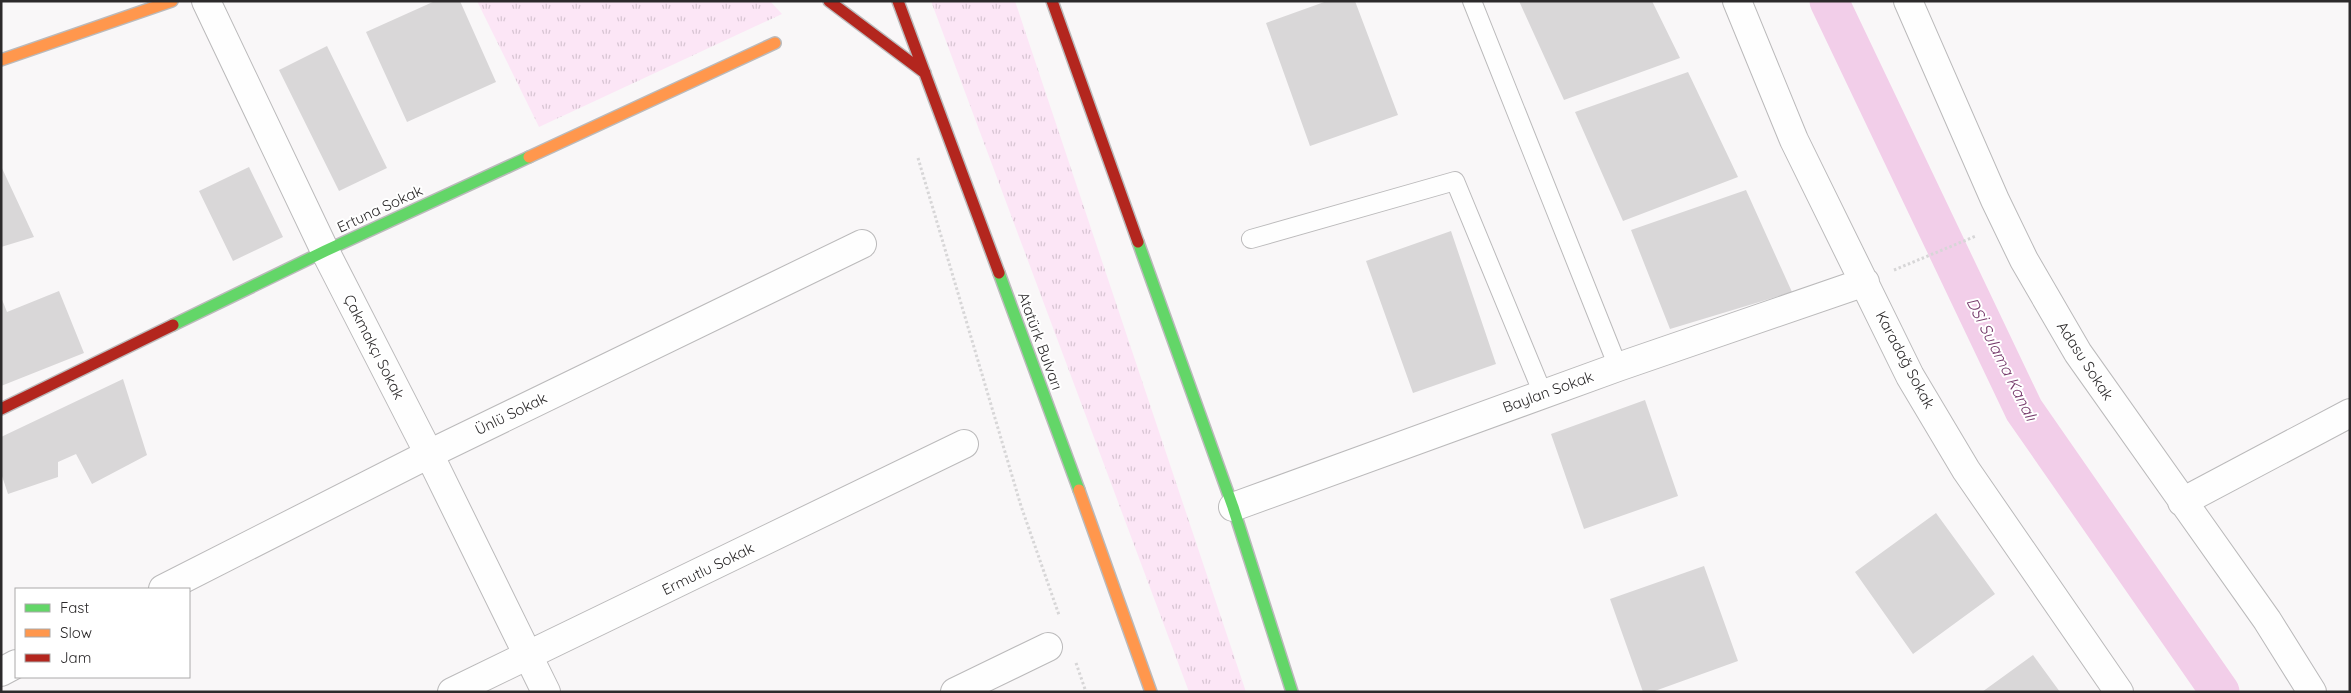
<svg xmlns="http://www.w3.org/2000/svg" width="2351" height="693" font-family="Quicksand,sans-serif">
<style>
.grass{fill:url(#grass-tufts)}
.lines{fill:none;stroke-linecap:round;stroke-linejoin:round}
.canal{stroke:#f2cee9;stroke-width:39}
.building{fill:#d9d7d8}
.lane-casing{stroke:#bbbabb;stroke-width:20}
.street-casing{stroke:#bbbabb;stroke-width:30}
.fast-casing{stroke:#bbbabb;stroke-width:14}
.slow-casing{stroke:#bbbabb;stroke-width:14}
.jam-casing{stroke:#bbbabb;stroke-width:14}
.path{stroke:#d7d6d7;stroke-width:3;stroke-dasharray:2.5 2.5;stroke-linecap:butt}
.lane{stroke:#fefefe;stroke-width:18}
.street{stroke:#fefefe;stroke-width:28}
.fast{stroke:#63d668;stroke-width:11}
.slow{stroke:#ff974d;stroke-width:11}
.jam{stroke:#b3261e;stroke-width:11}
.labels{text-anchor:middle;stroke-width:4;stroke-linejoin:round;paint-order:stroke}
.street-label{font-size:15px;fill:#2c2a2b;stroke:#fff}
.water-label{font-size:16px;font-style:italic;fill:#75396a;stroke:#fff}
</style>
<defs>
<pattern id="grass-tufts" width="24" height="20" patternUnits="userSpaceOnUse" patternTransform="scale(1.25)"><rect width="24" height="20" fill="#fce6f6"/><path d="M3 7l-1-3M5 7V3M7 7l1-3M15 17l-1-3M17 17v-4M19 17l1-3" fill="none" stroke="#d8c5d3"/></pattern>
</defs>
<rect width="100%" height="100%" fill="#f9f7f8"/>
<path class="grass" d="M477,1H770L782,14L539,127Z
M931,1H1015L1246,692H1189Z"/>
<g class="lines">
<path class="canal" d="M1829,1L2024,410L2220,692"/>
</g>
<path class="building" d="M435,1H460L496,82L407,122L366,32Z
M1327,1H1355L1398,115L1310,146L1266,23Z
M1519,1H1652L1680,58L1564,100Z
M327,46L387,168L339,191L279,70Z
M1688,72L1738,177L1623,221L1575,112Z
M1,166L34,237L1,247Z
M249,167L283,237L233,261L199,191Z
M1746,190L1792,292L1670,329L1631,230Z
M1451,231L1496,364L1413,393L1366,261Z
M59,291L84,353L1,386V297L7,312Z
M123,379L147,455L92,484L76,454L58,462V477L8,494L1,473V437Z
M1645,400L1678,496L1584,529L1551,434Z
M1936,513L1995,594L1913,654L1855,572Z
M1704,566L1738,661L1652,692H1643L1610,599Z
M2033,655L2060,692H1982Z"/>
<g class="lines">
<g class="lane-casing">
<path id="lane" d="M1472,1L1618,367
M1251,239L1455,181L1543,394"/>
</g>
<g class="street-casing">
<path id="street" d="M206,1L325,251L429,454L546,692
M1737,1L1794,140L1910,376L1966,470L2119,692
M1908,1L1995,200L2024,260L2078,353L2267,620L2312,692
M2182,502L2350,413
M1233,507L1618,367L1865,282
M163,589L429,454L862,244
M1,672L16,664
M452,692L964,444
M955,692L1048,647"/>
</g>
<g class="fast-casing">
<path id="fast" d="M1138,242L1233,507L1292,692
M999,273L1079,490
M173,325L325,251L529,157"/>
</g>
<g class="slow-casing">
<path id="slow" d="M1,60L172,1
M529,157L775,43
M1079,490L1151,692"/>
</g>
<g class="jam-casing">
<path id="jam" d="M829,1L925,73
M898,1L999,273
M1052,1L1138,242
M1,409L173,325"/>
</g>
<path class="path" d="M918,158L1021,506L1059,615
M1894,270L1976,236
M1076,663L1086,692"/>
<use href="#lane" class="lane"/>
<use href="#street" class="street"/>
<use href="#fast" class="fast"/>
<use href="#slow" class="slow"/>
<use href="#jam" class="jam"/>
</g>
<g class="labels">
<g class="street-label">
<text transform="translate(380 209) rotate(-25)" y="5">Ertuna Sokak</text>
<text transform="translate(1040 341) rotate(70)" y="5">Atatürk Bulvarı</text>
<text transform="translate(374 347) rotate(63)" y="5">Çakmakçı Sokak</text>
<text transform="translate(1905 360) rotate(62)" y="5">Karadağ Sokak</text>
<text transform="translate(2085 361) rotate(57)" y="5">Adasu Sokak</text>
<text transform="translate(1548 392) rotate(-20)" y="5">Baylan Sokak</text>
<text transform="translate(511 414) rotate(-26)" y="5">Ünlü Sokak</text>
<text transform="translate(708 569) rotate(-26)" y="5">Ermutlu Sokak</text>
</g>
<g class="water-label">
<text transform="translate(2002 359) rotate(63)" y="6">DSİ Sulama Kanalı</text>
</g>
</g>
<rect width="2351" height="693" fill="none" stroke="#2c2a2b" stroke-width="5"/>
<rect x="15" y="588" width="175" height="90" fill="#ffffff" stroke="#abaaaa"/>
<rect x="25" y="604" width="25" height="8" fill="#63d668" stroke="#abaaaa"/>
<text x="60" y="613" font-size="15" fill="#2c2a2b">Fast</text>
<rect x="25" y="629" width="25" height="8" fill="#ff974d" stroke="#abaaaa"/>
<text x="60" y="638" font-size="15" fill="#2c2a2b">Slow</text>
<rect x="25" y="654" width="25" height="8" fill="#b3261e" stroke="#abaaaa"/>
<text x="60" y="663" font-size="15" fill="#2c2a2b">Jam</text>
</svg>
